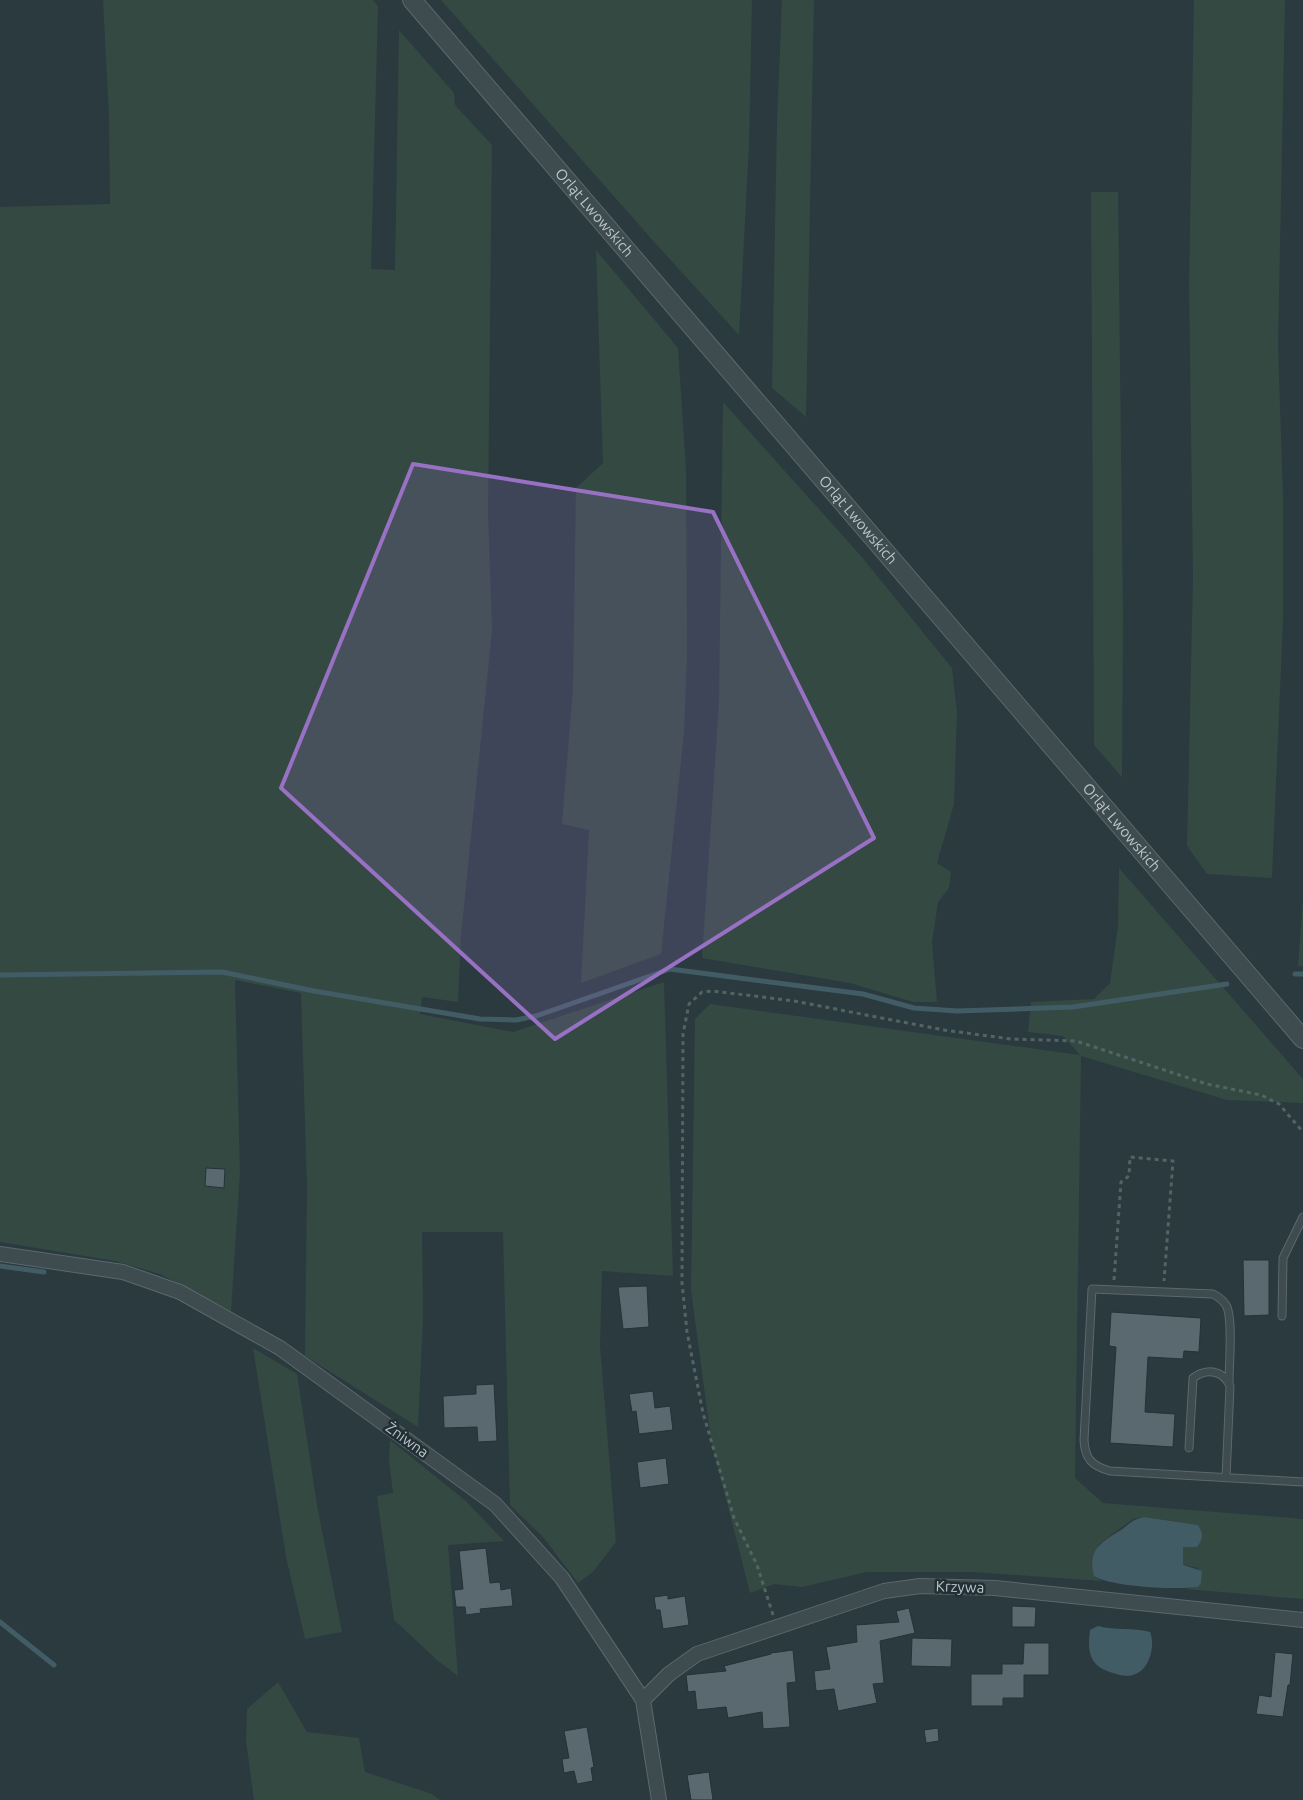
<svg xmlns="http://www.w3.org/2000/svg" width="1303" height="1800" font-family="Ubuntu,sans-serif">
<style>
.green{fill:#344942}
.water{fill:#425c66}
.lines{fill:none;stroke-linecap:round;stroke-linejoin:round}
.stream{stroke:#425c66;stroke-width:5}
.building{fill:#59696f;stroke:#253237}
.service-casing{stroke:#5c686d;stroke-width:9}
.minor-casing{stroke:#5c686d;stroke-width:16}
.tertiary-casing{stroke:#5c686d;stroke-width:20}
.path{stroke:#536562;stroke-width:3;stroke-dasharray:4 4;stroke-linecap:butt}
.service{stroke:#3e4b4f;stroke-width:7}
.minor{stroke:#3e4b4f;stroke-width:14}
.tertiary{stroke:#3e4b4f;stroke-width:18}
.marked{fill:#9871c4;fill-opacity:0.2;stroke:#9871c4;stroke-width:4;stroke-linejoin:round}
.labels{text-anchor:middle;stroke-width:5;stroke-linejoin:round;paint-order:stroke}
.street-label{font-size:15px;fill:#bbc5ca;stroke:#223035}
</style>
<rect width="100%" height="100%" fill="#2a3a3f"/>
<path class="green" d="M103,0H373L378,6L371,269L395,270L399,30L454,93L455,105L492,145L488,513L492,630L461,935L458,1002L422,997L420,1014L513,1032L664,982L673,1276L602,1271L600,1346L616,1542L593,1572L578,1583L543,1537L510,1505L503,1232H422L423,1317L418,1427L305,1356L307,1187L301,993L235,980L240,1173L231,1311L160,1274L115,1261L0,1242V207L110,204L109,117Z
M441,0H752L749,145L739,335L655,243Z
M782,0H814L806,417L772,388L777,123Z
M1194,0H1285L1278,345L1283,498V620L1272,878L1207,874L1187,846L1193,577L1189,285Z
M1091,192H1118L1123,617L1122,777L1094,745Z
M596,250L678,348L686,469L687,655L684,732L661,954L581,983L589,830L562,824L573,688L576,488L603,463Z
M723,402L861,556L952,668L957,712L954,804L937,863L951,872L949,888L938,902L932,942L937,1002H913L850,983L702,958L719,702Z
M1119,868L1303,1079V1103L1227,1100L1081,1056L1075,1478L1103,1503L1303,1519V1599L1185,1589L1198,1587V1568L1183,1565V1547H1197L1198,1525L1144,1517L1133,1519L1098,1545L1094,1576L1102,1581L972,1572H867L802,1587L774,1584L750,1593L711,1440L691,1290L695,1019L710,1004L1080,1055L1063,1036L1028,1032L1031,1002L1094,999L1110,983L1118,926Z
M1303,899V966H1298Z
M253,1348L297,1374L317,1505L342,1632L305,1639L286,1557Z
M390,1440L466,1501L504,1541L448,1545L458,1676L438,1661L394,1620L377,1496L393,1493L389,1461Z
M278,1682L307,1732L359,1738L365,1772L432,1794L440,1800H254L246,1741L247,1709Z"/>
<path class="water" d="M1144,1517L1198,1525C1204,1534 1203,1539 1197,1547H1183V1565L1202,1571L1201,1583L1198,1587C1176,1590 1112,1587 1094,1576C1087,1549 1102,1542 1121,1530C1132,1522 1130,1521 1144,1517Z
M1098,1626C1116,1631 1132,1627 1150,1632C1156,1646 1149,1671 1133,1675C1126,1677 1119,1675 1113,1673C1090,1667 1087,1653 1090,1630Z"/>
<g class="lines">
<path class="stream" d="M1295,974H1303
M0,975L222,972L314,991L480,1019L516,1020L536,1016L670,969L863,994L914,1008L957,1011L1073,1007L1227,984
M0,1266L44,1272
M0,1622L54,1665"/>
</g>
<path class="building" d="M206,1168L225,1169L224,1188L205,1186Z
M1243,1260H1269V1315L1244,1316Z
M647,1286L649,1327L623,1329L618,1287Z
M1111,1312L1201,1318L1199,1352L1184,1351L1183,1359L1148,1357L1145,1412L1175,1414L1173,1447L1110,1443L1116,1347L1109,1346Z
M494,1384L497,1441L478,1442L477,1427L444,1428L443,1396L476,1394V1385Z
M653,1391L655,1408L670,1406L673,1430L639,1434L636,1411L632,1412L629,1394Z
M666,1458L669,1484L640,1488L637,1462Z
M486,1548L490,1583L500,1582L501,1590L511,1588L513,1606L480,1609L481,1613L466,1615L465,1607H456L454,1590L463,1589L459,1551Z
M668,1595V1599L685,1596L689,1625L663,1629L660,1610H656L654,1597Z
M1012,1606L1036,1607L1035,1627H1012Z
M909,1608L915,1633L880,1641L884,1683L873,1684L877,1703L838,1711L834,1689L816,1691L814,1671L830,1669L826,1647L857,1642L856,1625L899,1622L896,1611Z
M912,1638L952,1639L951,1667L911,1666Z
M1024,1643H1049V1675H1024V1698H1003V1706H971V1674H1002V1664H1023Z
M793,1650L796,1682L787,1683L790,1727L763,1729L762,1712L728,1718L726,1707L697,1710L695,1691L688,1692L686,1675L726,1671L724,1666L771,1654V1653Z
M1275,1652L1293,1654L1290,1685H1288L1283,1717L1256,1714L1259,1695L1271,1697Z
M587,1727L594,1767L591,1768L593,1781L577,1784L574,1771L564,1773L562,1759L569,1758L564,1731Z
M938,1728L939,1741L926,1743L924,1730Z
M709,1772L713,1800H691L687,1775Z"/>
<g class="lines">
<g class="service-casing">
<path id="service" d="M1282,1316L1283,1258L1303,1217
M1229,1383C1229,1365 1233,1322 1227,1307C1224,1301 1219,1297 1213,1294L1092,1289L1084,1440C1085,1459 1092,1466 1110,1471L1303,1482
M1189,1448L1193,1378C1207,1368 1223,1370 1230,1386L1226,1478"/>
</g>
<g class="minor-casing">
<path id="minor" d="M0,1254L123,1272L180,1292L280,1348L495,1504L562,1578L643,1700L659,1800
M643,1700L669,1674L697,1654L884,1591L920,1586L995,1588L1303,1620"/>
</g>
<g class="tertiary-casing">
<g id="tertiary">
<path id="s1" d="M412,0L1303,1039"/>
</g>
</g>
<path class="path" d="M1114,1280L1121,1182L1129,1176L1130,1157L1173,1161L1164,1281
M773,1615L757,1565L734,1518L703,1413L687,1332L682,1283L683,1034L689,1004L702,992L713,991L794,1001L944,1030L1011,1039L1076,1041L1207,1084L1261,1095L1279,1104L1303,1132"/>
<use href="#service" class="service"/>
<use href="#minor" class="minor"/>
<use href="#tertiary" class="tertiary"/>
</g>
<path class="marked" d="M413,464L713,512L874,838L555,1039L281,788Z"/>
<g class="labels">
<g class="street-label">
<text dy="5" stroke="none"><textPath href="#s1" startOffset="280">Orląt Lwowskich</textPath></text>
<text dy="5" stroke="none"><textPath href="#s1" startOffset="685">Orląt Lwowskich</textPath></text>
<text dy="5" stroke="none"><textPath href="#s1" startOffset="1090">Orląt Lwowskich</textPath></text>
<text transform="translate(407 1440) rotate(36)" y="5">Żniwna</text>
<text transform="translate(960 1587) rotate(2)" y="5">Krzywa</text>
</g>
</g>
</svg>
